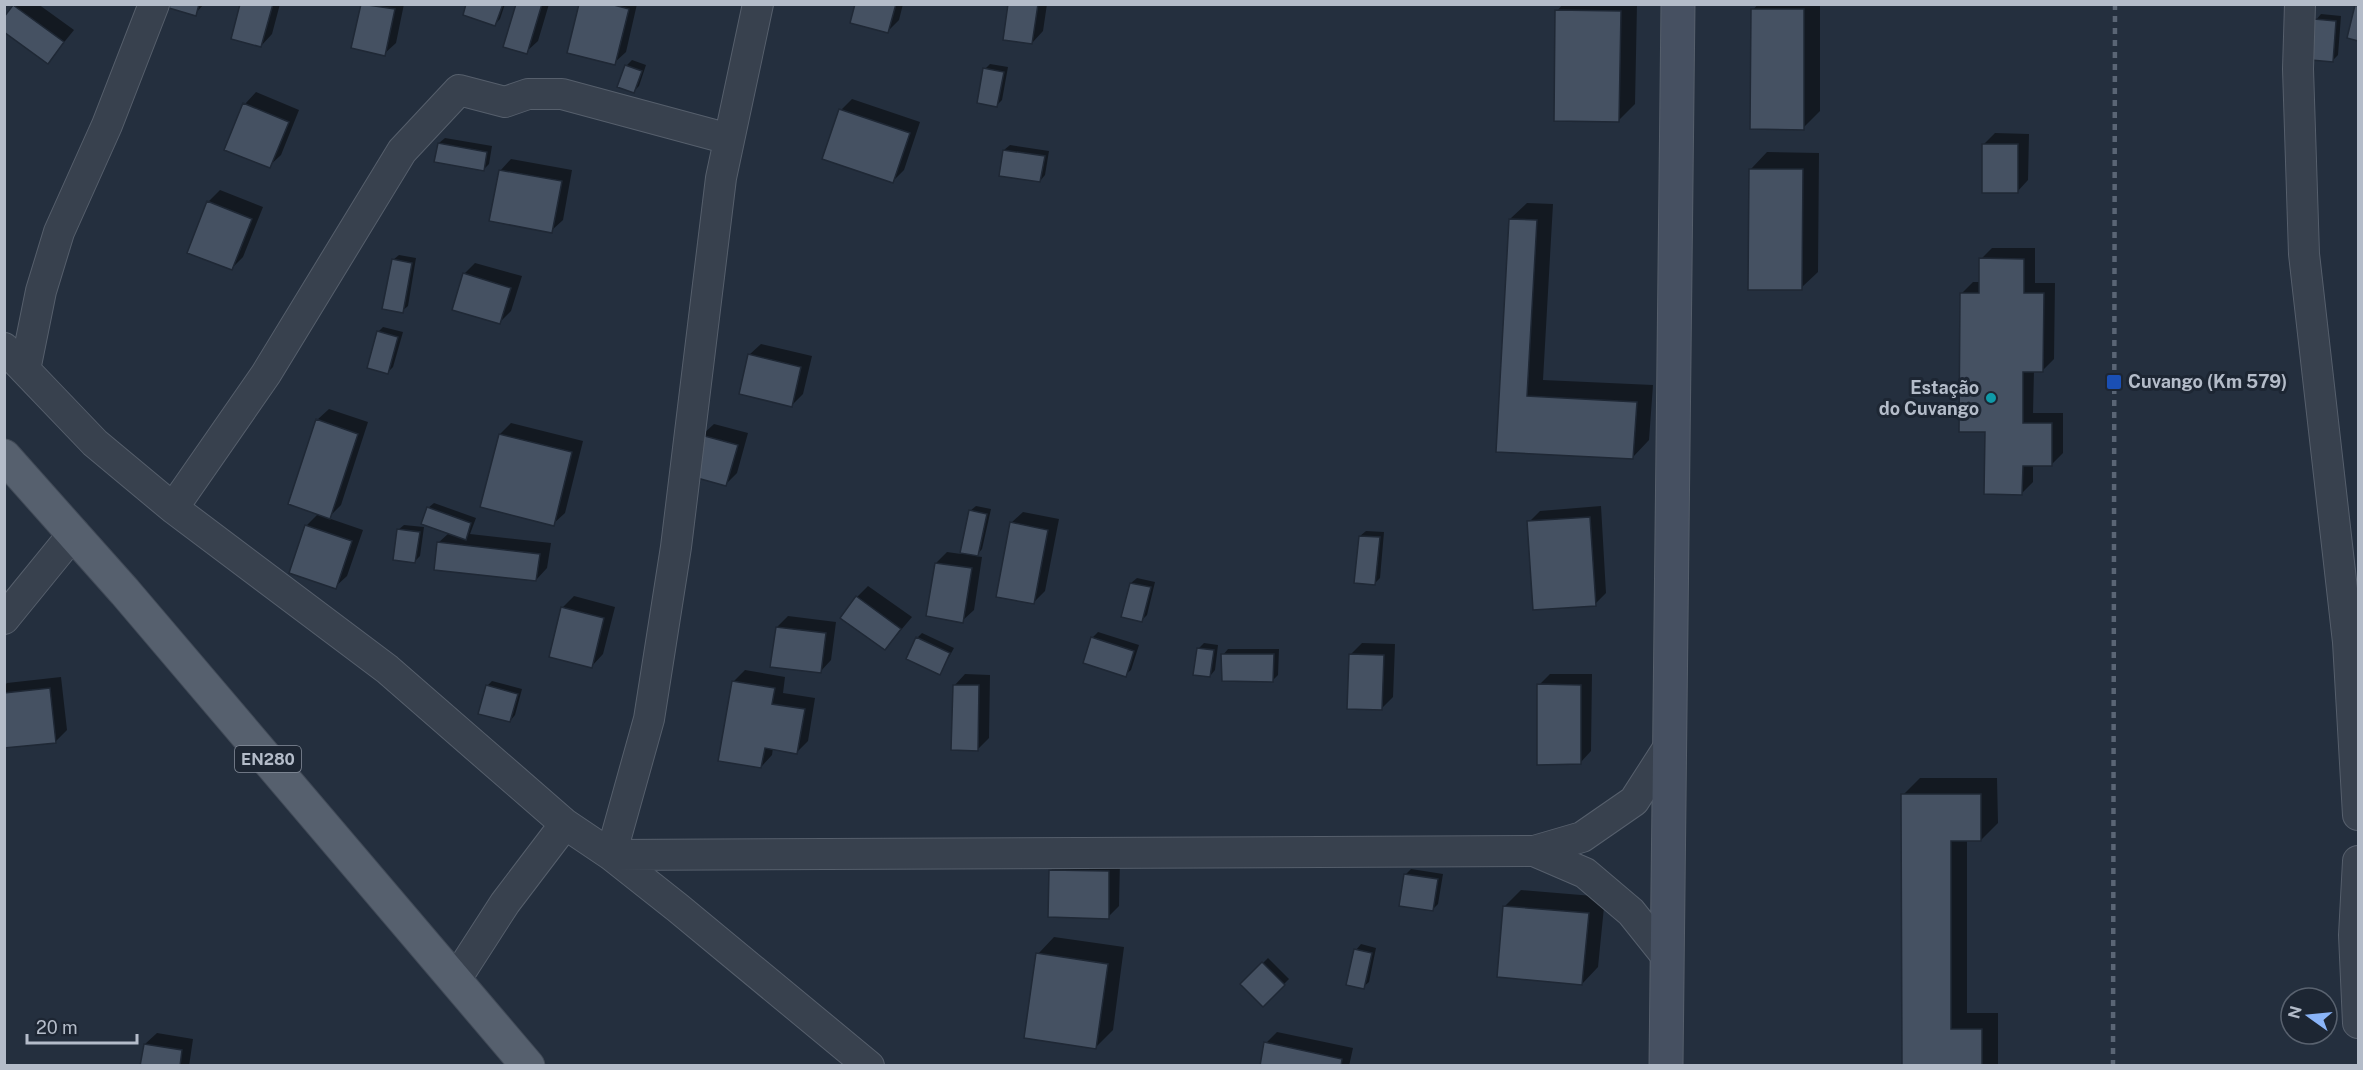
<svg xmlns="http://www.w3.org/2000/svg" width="2363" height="1070" font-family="'Public Sans',sans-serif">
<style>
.shadow{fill:#0007}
.building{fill:#455162;stroke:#1f2835;stroke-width:1.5}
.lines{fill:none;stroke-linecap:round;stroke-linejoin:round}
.street-casing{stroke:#565f6c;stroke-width:32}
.secondary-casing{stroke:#565f6c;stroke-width:35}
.primary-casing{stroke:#414a57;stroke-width:35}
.street{stroke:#38414e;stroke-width:30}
.secondary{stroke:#465061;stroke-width:33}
.primary{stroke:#56606e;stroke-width:33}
.rail{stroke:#5a6575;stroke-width:4.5;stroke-dasharray:6 6;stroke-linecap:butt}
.transit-dot{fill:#1a4fb4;stroke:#1d2633;stroke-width:2}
.culture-dot{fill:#0f9aa8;stroke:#1d2633;stroke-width:2}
.labels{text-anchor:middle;stroke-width:6;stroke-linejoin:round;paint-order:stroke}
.shield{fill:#1d2633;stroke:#878f9c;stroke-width:1.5}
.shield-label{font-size:16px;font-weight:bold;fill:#b4bcc9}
.poi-label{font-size:18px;font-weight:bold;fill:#b4bcc9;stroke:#1d2633;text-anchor:start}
</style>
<rect width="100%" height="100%" fill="#242f3e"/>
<path class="shadow" d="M16,4H38L74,30L48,62L14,6Z
M172,4H204L195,14Z
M242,4H280L272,34L261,46Z
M363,4H404L396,43L384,54Z
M468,4H505L500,19L495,24Z
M517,4H549L538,41L526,52Z
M580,4H637L626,52L614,63Z
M857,4H903L899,20L888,31Z
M1010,4H1047L1043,31L1032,43Z
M1563,4H1637L1635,104L1618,121L1557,11Z
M1758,4H1820V111L1803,128L1753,10Z
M2358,4V40L2348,37Z
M2321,14L2341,16L2338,55L2333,60L2316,20Z
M632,60L646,65L639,86L633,92L626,66Z
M990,64L1008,67L1002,100L997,105L985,69Z
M256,92L299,110L281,155L269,166L226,149L245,104Z
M852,99L920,122L904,170L893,181L841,110Z
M1995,133L2029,134L2028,180L2017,192L1983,145Z
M445,138L492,146L489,164L483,170L439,143Z
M1010,145L1049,151L1045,175L1040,181L1004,150Z
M1767,152L1819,153L1818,272L1801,288L1751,169Z
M511,159L572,170L563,220L551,231L500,171Z
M220,190L263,207L243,257L232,268L189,252L208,202Z
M1527,203L1553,204L1543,380L1653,385L1649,440L1633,457L1497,450L1510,219Z
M1992,248H2035V283H2055L2054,359L2043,370H2034L2033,413H2063V453L2051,465H2033V482L2022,493L1986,430L1962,293L1973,282H1981V259Z
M399,255L416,258L408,306L402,311L393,260Z
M475,263L522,276L511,311L500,322L464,274Z
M383,327L403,332L393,367L388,372L378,332Z
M761,344L812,356L803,394L792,405L749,355Z
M329,409L368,422L341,505L328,518L363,530L347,576L335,587L306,526L319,513L317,420Z
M511,423L583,441L565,513L553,524L500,434Z
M714,424L748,433L737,473L726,484L702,435Z
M434,503L476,518L470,534L551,543L547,568L536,580L438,543L449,533L428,508Z
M976,506L991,509L982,549L976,556L982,557L974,610L962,621L936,563L947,552L961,554L970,511Z
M1601,506L1606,593L1595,604L1529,522L1540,511Z
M1023,512L1059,519L1045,591L1034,602L1011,523Z
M404,525L424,527L420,556L415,561L398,530Z
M1366,531L1384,532L1380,578L1374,584L1360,536Z
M1137,578L1155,582L1147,615L1142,620L1131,583Z
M868,586L912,617L885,649L857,597Z
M574,596L615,607L603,654L592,666L562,608Z
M788,616L836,622L831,660L820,672L777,627Z
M1098,632L1139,645L1131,670L1125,675L1092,638Z
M922,633L954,648L940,673L917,638Z
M1204,643L1218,645L1215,670L1210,676L1198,649Z
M1362,643L1395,644L1393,697L1382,708L1350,655Z
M1228,649H1279L1278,675L1273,680L1223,655Z
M745,670L785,677L783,693L815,698L808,741L797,752L773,748L772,755L761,767L734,681Z
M965,674L990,675L989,738L977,750L954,686Z
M1550,674H1592L1591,751L1580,763L1539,685Z
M61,677L67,730L56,741L4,747V686L7,683Z
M492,681L522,689L515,715L510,721L487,686Z
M1920,778H1997L1998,823L1981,840H1967V1013H1998V1066H1903V795Z
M1062,859L1120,860L1119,906L1108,917L1051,870Z
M1411,869L1443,874L1438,904L1433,909L1405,875Z
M1521,890L1605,897L1598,967L1582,984L1504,907Z
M1054,937L1124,947L1113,1030L1096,1047L1038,954Z
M1361,944L1376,948L1369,982L1363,987L1356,950Z
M1268,958L1289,979L1263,1005L1242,984Z
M1277,1032L1353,1048L1349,1066H1261L1266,1043Z
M157,1033L193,1039L189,1066H142L145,1044Z"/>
<path class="building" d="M170,4H199L196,16L169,8Z
M240,4H273L261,47L231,39Z
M361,4L395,9L385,56L351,48Z
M466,4H503L495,26L463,15Z
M516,4H542L527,54L503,47Z
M579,4H610L629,9L615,65L567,53Z
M855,4H896L888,33L850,23Z
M1008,4H1038L1032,44L1003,40Z
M13,5L64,42L48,64L4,32V17Z
M2355,5L2358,6V41L2347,38Z
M1751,9H1804V130L1750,129Z
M1555,10L1621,11L1619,122L1554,121Z
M2314,19L2336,21L2333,62L2311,60Z
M625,65L642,71L634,93L617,87Z
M983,68L1004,72L997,107L977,103Z
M243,103L289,122L270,168L224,150Z
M839,109L910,133L893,183L822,159Z
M438,143L487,152L484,171L434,162Z
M1982,144H2018V193H1982Z
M1003,150L1045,156L1040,182L999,176Z
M1749,169H1803L1802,290H1748Z
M499,170L562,181L552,233L489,221Z
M207,201L252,219L232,270L187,253Z
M1509,219L1537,220L1527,396L1637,402L1633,459L1496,452Z
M1979,258L2024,259V293H2044L2043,372H2023V423H2052V466H2023L2022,495L1984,494L1985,432H1959L1960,293H1979Z
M392,259L412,263L403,313L382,309Z
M463,273L511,288L500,324L452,310Z
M377,331L398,337L388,374L367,368Z
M748,354L801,367L792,407L739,394Z
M316,419L358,434L330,519L288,504Z
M499,434L572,452L554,526L480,507Z
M701,435L738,445L726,486L690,476Z
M427,507L471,523L466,540L421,524Z
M969,510L987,514L978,556L960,553Z
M1590,517L1596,606L1533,610L1527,521Z
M1010,522L1048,530L1034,604L996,597Z
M305,525L352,541L336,589L289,573Z
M397,529L420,532L415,563L393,560Z
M1359,536L1380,537L1375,585L1354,583Z
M437,542L540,554L536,581L434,570Z
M935,563L972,568L963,623L926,616Z
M1130,583L1151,587L1142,622L1121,617Z
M856,596L901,629L885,650L840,618Z
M561,607L604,618L592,668L549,657Z
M776,627L826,633L821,673L770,667Z
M916,637L950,653L940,675L906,659Z
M1091,637L1134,651L1126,677L1083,663Z
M1197,648L1214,650L1210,677L1193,675Z
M1221,654H1274L1273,682L1222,681Z
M1349,654L1384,655L1382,710L1347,709Z
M732,681L775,688L772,704L805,709L797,754L765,748L761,768L718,761Z
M1537,684L1581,685V764L1537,765Z
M486,685L518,694L510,722L478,714Z
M953,685H979L978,751L951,750Z
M50,688L56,743L4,748V693Z
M1901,794H1981V841H1951V1029H1982V1066H1902Z
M1049,870L1109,871V919L1048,917Z
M1404,874L1438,879L1433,911L1399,906Z
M1503,906L1589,913L1582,985L1497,977Z
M1354,949L1372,953L1364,989L1346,985Z
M1036,953L1108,964L1096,1049L1024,1038Z
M1262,962L1285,985L1263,1007L1240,984Z
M1264,1042L1342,1059L1341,1066H1260Z
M144,1044L182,1050L180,1066H140Z"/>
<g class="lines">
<g class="street-casing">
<path id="street" d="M758,4L721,178L676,547L649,719L611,855L1534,851L1582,837L1634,801L1670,745
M2300,4L2298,69L2304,254L2348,642L2358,815
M4,348L95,443L173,508L387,669L565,824L611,855L678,908L869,1066
M25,370L41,291L59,232L107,125L154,4
M173,508L266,374L402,151L459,90L505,102L528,94H562L729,139
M4,619L74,533
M1534,851L1585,873L1631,912L1667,957
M2358,861L2354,935L2358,1023
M456,979L505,903L565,824"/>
</g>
<g class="secondary-casing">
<path id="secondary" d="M1666,1066L1678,4"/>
</g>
<g class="primary-casing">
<path id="primary" d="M4,456L125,592L528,1066"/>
</g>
<use href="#street" class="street"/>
<use href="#secondary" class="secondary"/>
<use href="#primary" class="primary"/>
<path class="rail" d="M2113,1066L2115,4"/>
</g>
<rect class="transit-dot" x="2106" y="374" width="16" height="16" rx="3"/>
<circle class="culture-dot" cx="1991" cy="398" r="6"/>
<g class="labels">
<rect class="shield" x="235" y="746" width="66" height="26" rx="4.5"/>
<g class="shield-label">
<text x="268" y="765">EN280</text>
</g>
<g class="poi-label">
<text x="2128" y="388">Cuvango (Km 579)</text>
<text x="1979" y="394" text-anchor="end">Estação<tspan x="1979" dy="21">do Cuvango</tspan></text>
</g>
</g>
<rect width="2363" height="1070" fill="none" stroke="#b4bcc9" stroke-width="12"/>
<g transform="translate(2309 1016) rotate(285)"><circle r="28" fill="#1d2633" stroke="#59626f" stroke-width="1.5"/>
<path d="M0-4.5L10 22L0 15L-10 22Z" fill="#8ab4f8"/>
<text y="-9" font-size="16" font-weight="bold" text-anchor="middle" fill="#b4bcc9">N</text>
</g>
<path d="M27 1034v9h110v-9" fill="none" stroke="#b4bcc9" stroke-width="3"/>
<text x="36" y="1034" font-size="18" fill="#b4bcc9" stroke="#1d2633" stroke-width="4.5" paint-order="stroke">20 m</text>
</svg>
